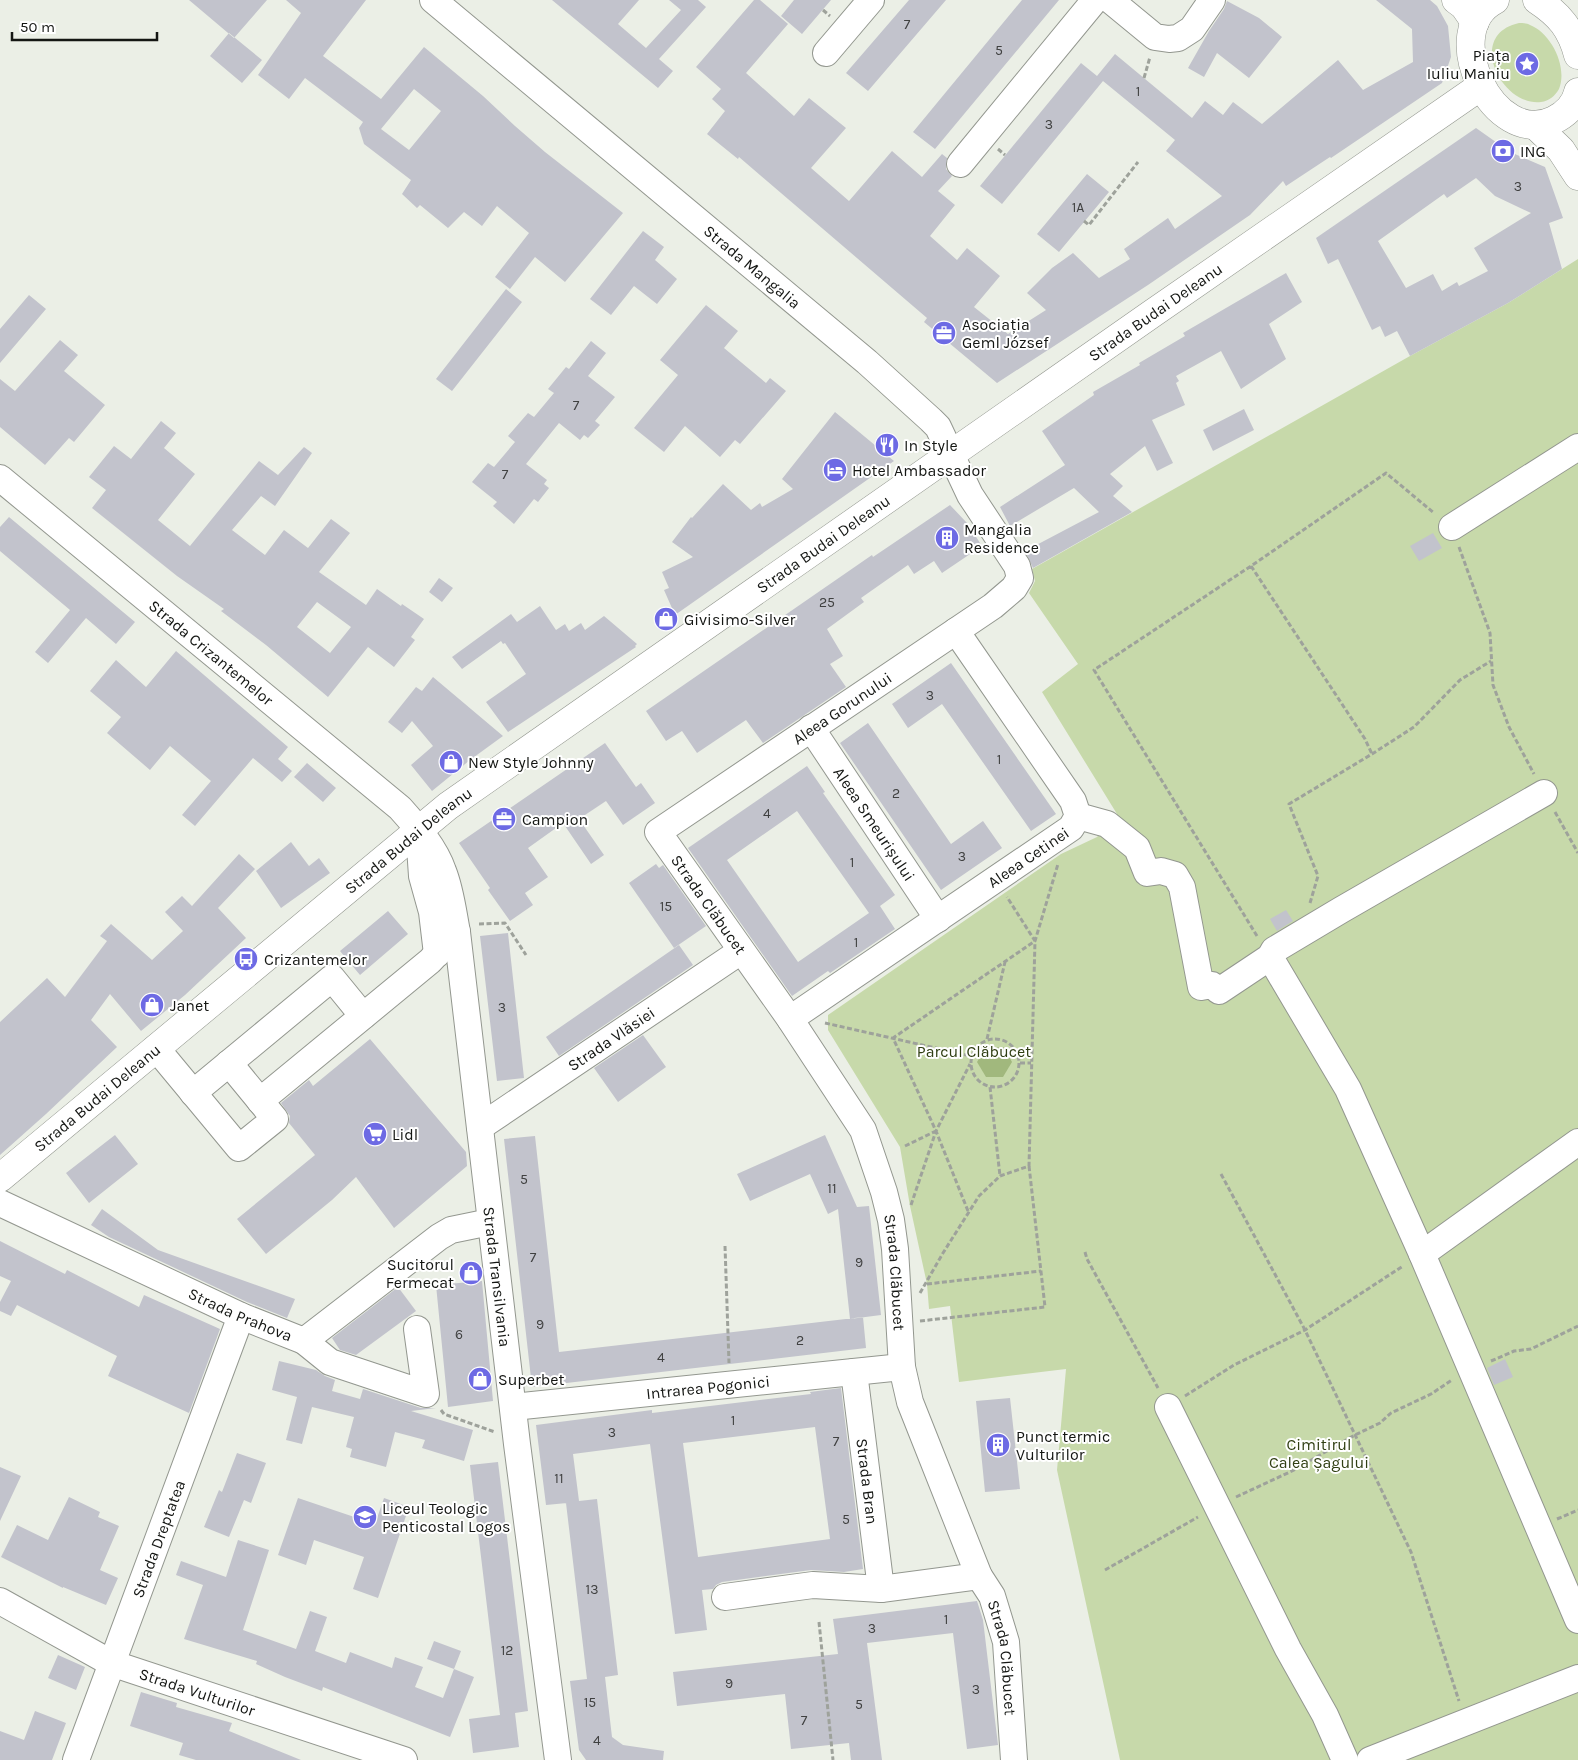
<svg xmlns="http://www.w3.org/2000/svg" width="1578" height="1760" font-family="Karla,sans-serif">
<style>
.green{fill:#c7d9aa}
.water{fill:#a1b87d}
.building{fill:#c2c3cc;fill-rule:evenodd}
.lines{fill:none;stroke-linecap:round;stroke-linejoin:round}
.minor-casing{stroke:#93978f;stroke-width:28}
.major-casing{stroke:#93978f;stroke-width:29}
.path{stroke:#9ea29b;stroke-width:3;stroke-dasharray:5 2.5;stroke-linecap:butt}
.minor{stroke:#fff;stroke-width:26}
.major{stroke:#fff;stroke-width:28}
.labels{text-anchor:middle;stroke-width:4;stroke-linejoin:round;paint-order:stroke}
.number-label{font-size:14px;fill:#404141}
.poi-label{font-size:16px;fill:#141613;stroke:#fff;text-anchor:start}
.street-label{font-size:16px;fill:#141613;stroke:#fff}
.park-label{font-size:16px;fill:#303f13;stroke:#fff}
</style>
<rect width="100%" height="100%" fill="#ebefe6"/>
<path class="green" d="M1519,23C1522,23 1527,23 1530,25C1551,33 1568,67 1559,89C1555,96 1549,101 1541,102C1502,107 1465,35 1519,23Z
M1578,259V1760H1120L1057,1470L1066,1369L959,1382L950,1306L929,1309L927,1284L910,1206L900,1147L828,1030V1015L1061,854L1097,837L1117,814L1042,692L1078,664L1029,593L1035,581L1032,569L1410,356L1508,303Z"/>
<path class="water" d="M986,1047H1004L1012,1062L1003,1077H986L977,1062Z"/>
<path class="building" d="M189,0H267L234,38Z
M286,0H366L323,56L381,99L424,47L483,96L515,126L545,152L623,213L565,282L535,257L510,289L495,277L529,233L497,206L482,226L464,212L448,228L420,205L417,208L402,194L411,180L364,144L359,128L363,122L305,78L289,99L258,75L301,13ZM414,89L441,111L409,150L381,129Z
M552,0H639L618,24L646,48L681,10L669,0H698L706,7L659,59L673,71L658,88Z
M754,0H760L788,24L746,73L794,116L809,98L846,128L811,168L849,201L892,151L922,177L942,154L947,158L946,169L952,176L938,191L955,205L930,236L957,260L967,248L1000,276L974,307L1008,334L1046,310L1027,293L1052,268L1073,253L1099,278L1130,259L1124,249L1168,218L1175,229L1222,196L1166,151L1175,140L1103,81L1002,204L980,186L1081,63L1097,76L1115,54L1192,118L1205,101L1223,115L1233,102L1262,124L1338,60L1363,90L1413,62L1412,29L1376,0H1430L1437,6L1448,26L1451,57L1442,83L1331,158L1330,157L1286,186L1283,181L1250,215L1148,285L997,383L924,322L927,318L739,157L738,159L707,134L725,111L712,99L721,89L696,67Z
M794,0H831L802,34L781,16Z
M909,0H946L868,91L846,73Z
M1022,0H1059L935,149L913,132Z
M1227,1L1259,18L1282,37L1249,78L1217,53L1204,77L1188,68L1209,31L1224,9Z
M229,33L262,60L242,83L210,56Z
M1476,128L1510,152L1545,167L1563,218L1549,223L1562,269L1508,303L1410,356L1397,331L1385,337L1380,326L1372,330L1338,259L1328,264L1316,238ZM1476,178L1495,196L1531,213L1474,248L1488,271L1459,286L1457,282L1442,291L1433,274L1406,288L1378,241L1444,194L1447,198Z
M1087,174L1109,192L1059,252L1037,234Z
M643,231L664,247L655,260L677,279L657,304L634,286L611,315L590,299Z
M1286,273L1302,302L1269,324L1286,359L1241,389L1221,351L1176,376L1179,381L1176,383L1185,405L1152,420L1173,463L1157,471L1145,446L1110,474L1123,486L1113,496L1132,512L1033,568L1025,551L1099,512L1074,488L1010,526L1000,507L1065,465L1042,431L1094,395L1093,392L1140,365L1139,363L1185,336L1183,333Z
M506,289L522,302L452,391L436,379Z
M29,295L46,309L0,363V329Z
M706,305L738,331L724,348L766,383L770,378L786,391L740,444L735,440L720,457L685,426L664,452L634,428L678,375L660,360Z
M60,340L78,355L64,371L105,405L74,442L69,438L45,465L0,427V379L15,391Z
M591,341L606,353L588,376L615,397L595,421L600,425L588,438L584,435L580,440L559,423L526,464L547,480L544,484L549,488L538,502L534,499L514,524L493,506L497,502L472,482L488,463L494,467L515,442L508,436L528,413L534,417L554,393L548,389L566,367L569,369Z
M1244,409L1254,430L1213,451L1203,430Z
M835,412L894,461L675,615L664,590L669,588L662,572L693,557L672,542L691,517L692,518L723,484L751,510L760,503L762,507L793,489L782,479Z
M161,421L176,433L164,448L195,474L158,520L190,546L259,461L278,475L304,447L312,453L275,506L261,496L232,530L265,555L284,530L308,548L331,519L350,533L319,572L366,605L377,589L401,606L402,604L424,619L411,637L415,640L394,667L368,647L328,697L266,645L221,611L224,609L177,576L92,508L106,490L89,477L114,446L131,459ZM317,602L351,627L330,653L297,627Z
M950,505L967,523L982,546L942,573L934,561L914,574L908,565L861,598L864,602L827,629L843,656L830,664L846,687L763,743L746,720L697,753L682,731L666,741L646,711L872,555L873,557Z
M9,517L135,622L116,644L86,618L48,663L35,652L70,610L0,551V527Z
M1433,533L1442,548L1419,561L1410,546Z
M439,578L453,588L442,602L429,592Z
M540,606L556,630L565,624L569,631L581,623L585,630L604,616L637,644L635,646L636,647L508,732L486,702L526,674L505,643L503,644L501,641L462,669L452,657L511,614L517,622Z
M176,651L288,747L278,759L292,771L282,782L253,758L195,826L182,815L211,781L170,746L150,770L107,733L121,717L90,691L116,660L146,687Z
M951,663L1056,814L1031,831L942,704L908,728L892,704Z
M433,677L503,736L470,760L432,791L411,765L433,746L412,721L402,733L388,722L416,687L422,691Z
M868,723L951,844L983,821L1002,848L941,890L840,743Z
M605,743L636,787L641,783L655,803L623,825L606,801L579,819L604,855L591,864L563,823L528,848L548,877L525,893L533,905L510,921L488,890L490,888L459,843Z
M307,763L336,788L323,802L294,777Z
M807,766L825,792L823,793L895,895L880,906L895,929L830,973L828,971L792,996L688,848ZM797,811L869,913L798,962L727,860Z
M291,842L309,866L319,858L330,873L281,908L256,871Z
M239,854L255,869L218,908L246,938L185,995L141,1031L110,994L91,1020L117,1047L46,1114L0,1155V1022L47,978L65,997L107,941L100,936L111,924L152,960L183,931L165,912L182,896L192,906Z
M656,864L659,868L663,865L706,926L674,948L629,883Z
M1286,910L1293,921L1277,931L1270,919Z
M388,911L408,934L360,975L340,951Z
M508,933L524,1078L497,1081L480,936Z
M679,945L693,965L559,1056L546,1037Z
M643,1035L666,1067L618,1102L594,1068Z
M370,1039L466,1152L467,1166L394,1228L356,1177L332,1200L266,1254L237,1219L315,1155L289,1123L290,1116L281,1103L309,1080L313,1086Z
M115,1135L138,1164L89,1203L66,1173Z
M825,1135L857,1207L869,1206L881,1315L850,1319L838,1209L828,1214L810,1174L750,1201L737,1174Z
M535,1136L559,1352L863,1317L866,1348L532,1387L504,1139Z
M102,1209L158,1250L295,1299L287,1318L247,1302L109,1237L91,1225Z
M0,1241L65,1274L67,1270L139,1307L144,1295L220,1329L189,1413L108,1376L117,1356L17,1305L11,1316L0,1311V1302L11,1281L0,1276Z
M482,1281L493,1401L448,1407L436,1285Z
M398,1287L416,1311L356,1355L340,1350L332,1338Z
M1505,1359L1513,1377L1494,1385L1487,1368Z
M279,1361L316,1370L325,1376L335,1380L332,1391L360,1399L363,1389L421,1408H436L411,1411L473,1430L464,1461L422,1448L425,1440L395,1432L386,1467L350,1457L352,1449L346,1447L354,1417L312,1407L302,1444L286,1440L297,1397L272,1390Z
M841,1388L863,1569L844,1572L811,1570L722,1582L716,1585L713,1589L702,1590L707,1630L675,1634L650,1444L573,1454L579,1501L597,1499L618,1675L605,1677L612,1737L623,1745L664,1751L663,1760H586L579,1750L570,1681L587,1679L566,1503H567L546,1505L536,1425L652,1410V1413L811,1394L810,1392ZM815,1427L830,1539L698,1557L683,1443Z
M1010,1398L1020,1489L985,1492L976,1401Z
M237,1453L266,1463L251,1503L244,1500L229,1537L204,1527L219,1490L222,1492Z
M498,1462L528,1711L515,1713L519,1747L473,1753L469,1719L500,1715L470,1465Z
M0,1467L21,1476L0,1521Z
M69,1497L100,1512L98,1517L119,1526L100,1570L118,1578L106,1605L63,1587V1588L1,1557L17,1525L48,1540Z
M298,1498L375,1524L384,1498L409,1507L378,1598L353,1589L364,1557L314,1540L306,1565L278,1555Z
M238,1540L269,1550L243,1630L296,1649L310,1611L327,1617L315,1651L346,1663L350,1652L392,1668L395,1657L423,1667L415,1687L443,1698L454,1669L474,1677L450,1737L323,1687L322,1691L285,1677L256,1664L257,1661L184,1639L203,1585L176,1575L181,1561L226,1577Z
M977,1601L983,1620L998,1745L967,1749L953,1633L867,1643L882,1760H851L849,1743L791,1749L785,1694L677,1706L673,1672L838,1654L833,1619Z
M434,1641L461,1651L454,1669L427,1659Z
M58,1655L85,1667L76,1690L48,1678Z
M141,1692L177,1703L176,1707L232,1723L229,1731L301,1760H196L179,1755L183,1743L130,1726Z
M35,1711L66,1723L52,1760H0V1731L24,1740Z"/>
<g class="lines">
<g class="minor-casing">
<g id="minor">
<path id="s1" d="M433,0L867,362L931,420L938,427L970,495L1017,566L1020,578L1014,588L993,606L658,832L790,1019L863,1130L884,1192L891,1220L895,1249L902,1367L910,1402L979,1576L992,1596L1006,1642L1014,1760"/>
<path d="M1110,0L1155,37L1169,39L1178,38L1192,29L1212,0"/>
<path d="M826,53L871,0"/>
<path d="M960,164L1095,0"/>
<path id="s2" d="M0,478L400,808C417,827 435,848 443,871C451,891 453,912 457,932L517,1444L558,1760"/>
<path d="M1452,527L1578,447"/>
<path id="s3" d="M811,728L938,919"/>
<path d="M1078,816L1107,824L1137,848L1147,873L1161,871L1175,875L1182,887L1201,987L1212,985L1219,991L1270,957L1274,950L1341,910L1544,793"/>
<path d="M419,832L422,876L432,912L437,954"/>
<path d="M1270,957L1348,1089L1422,1254L1578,1620"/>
<path id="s4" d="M790,1019L1071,828L1078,816L1073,801L956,631"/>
<path d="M156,1048L239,1148L275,1119L229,1063"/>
<path d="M193,1093L332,978L363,1016"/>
<path d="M260,1101L430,961L457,932"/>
<path id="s5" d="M480,1127L741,951"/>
<path id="s6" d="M0,1203L241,1316L304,1341L439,1237L451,1230L490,1222"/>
<path d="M1422,1254L1578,1142"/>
<path d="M304,1341L330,1362L426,1394L417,1329"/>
<path id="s7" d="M854,1372L881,1589"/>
<path id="s8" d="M513,1407L902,1367"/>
<path d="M1168,1407L1288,1649L1325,1715L1345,1760"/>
<path d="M725,1597L813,1585L881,1589L979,1576"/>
<path id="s9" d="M0,1601L111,1663L404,1760"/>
<path id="s10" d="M76,1760L241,1316"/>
<path d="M1370,1760L1578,1678"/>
</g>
</g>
<g class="major-casing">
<g id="major">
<path d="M1456,0L1464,6L1475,22"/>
<path d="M1495,0C1437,30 1493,150 1554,120C1566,114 1575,106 1578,92"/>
<path d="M1537,0C1560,15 1571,29 1578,55"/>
<path d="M1535,125L1561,150L1578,176"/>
<path id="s11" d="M0,1178L448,806L1153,313L1481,86"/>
</g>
</g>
<path class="path" d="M823,10L830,16
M1144,78L1150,57
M998,149L1005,155
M1084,221L1089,225L1138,162
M1459,547L1490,633L1493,685L1509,727L1534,774
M1251,566L1365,739L1372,754
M1555,812L1578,853
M1310,903L1318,876L1289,804L1372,754L1414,727L1460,680L1491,661
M479,924L505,923L526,955
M1257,936L1094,670L1251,566L1386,473L1434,513
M825,1023L971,1056
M971 1063a24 24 0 1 1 48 0a24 24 0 1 1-48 0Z
M987,1039L1005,962
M1020,1063H1031
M990,1087L1000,1176
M905,1146L936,1131
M1221,1174L1305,1330L1411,1552L1459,1701
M911,1205L936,1131L970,1064
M968,1211L936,1131L893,1038L1035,941L1007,897
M725,1246L729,1363
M1085,1252L1087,1259L1158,1388
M927,1284L1041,1271
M920,1293L943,1253L979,1196L1000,1176L1029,1166L1035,941L1058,864
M920,1321L1045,1307L1029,1166
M1491,1361L1514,1351L1531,1349L1578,1326
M1185,1396L1234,1365L1305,1330L1403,1266
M441,1410L444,1414L495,1432
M1236,1497L1292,1471L1355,1435L1380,1423L1391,1413L1431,1394L1452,1380
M1557,1519L1578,1510
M1105,1570L1198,1517
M819,1622L833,1760"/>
<use href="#minor" class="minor"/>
<use href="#major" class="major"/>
</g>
<defs>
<g id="sight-disc" transform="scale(1.25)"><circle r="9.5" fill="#6d6ae4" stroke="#fff"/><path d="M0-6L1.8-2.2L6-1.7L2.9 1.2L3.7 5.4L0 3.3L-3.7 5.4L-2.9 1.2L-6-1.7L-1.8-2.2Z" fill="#fff"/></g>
<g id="bank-disc" transform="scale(1.25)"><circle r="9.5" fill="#6d6ae4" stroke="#fff"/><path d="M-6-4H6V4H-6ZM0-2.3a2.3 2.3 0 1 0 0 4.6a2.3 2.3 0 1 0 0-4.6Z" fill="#fff"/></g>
<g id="office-disc" transform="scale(1.25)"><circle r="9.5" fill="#6d6ae4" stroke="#fff"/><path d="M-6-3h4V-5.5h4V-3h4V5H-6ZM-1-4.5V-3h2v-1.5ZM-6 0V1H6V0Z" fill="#fff"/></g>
<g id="restaurant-disc" transform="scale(1.25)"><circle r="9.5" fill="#6d6ae4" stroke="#fff"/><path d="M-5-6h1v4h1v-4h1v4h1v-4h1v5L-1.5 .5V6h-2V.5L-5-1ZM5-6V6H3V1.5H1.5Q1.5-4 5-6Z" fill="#fff"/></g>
<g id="hotel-disc" transform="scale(1.25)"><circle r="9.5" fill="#6d6ae4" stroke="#fff"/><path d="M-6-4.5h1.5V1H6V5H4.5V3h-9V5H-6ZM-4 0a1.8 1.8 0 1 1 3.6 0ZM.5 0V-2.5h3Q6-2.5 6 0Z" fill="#fff"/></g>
<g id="building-disc" transform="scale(1.25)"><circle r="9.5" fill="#6d6ae4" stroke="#fff"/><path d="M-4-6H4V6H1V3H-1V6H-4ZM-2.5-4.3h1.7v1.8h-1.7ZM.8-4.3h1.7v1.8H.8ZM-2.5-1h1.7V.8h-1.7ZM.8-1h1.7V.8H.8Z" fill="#fff"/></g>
<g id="shop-disc" transform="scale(1.25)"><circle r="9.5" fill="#6d6ae4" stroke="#fff"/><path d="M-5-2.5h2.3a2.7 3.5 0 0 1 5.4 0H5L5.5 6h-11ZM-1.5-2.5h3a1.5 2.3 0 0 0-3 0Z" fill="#fff"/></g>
<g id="bus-disc" transform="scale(1.25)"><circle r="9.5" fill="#6d6ae4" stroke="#fff"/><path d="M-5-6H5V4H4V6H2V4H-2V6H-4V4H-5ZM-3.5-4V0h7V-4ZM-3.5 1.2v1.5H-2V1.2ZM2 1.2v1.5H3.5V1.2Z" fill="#fff"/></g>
<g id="supermarket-disc" transform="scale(1.25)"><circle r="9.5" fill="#6d6ae4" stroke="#fff"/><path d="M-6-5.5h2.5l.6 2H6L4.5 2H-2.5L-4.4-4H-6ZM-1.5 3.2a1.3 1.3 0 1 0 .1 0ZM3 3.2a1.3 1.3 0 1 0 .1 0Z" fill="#fff"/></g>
<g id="school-disc" transform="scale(1.25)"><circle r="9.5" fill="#6d6ae4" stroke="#fff"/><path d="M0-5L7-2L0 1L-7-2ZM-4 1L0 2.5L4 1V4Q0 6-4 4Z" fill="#fff"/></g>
</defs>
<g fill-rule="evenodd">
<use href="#sight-disc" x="1527" y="64"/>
<use href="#bank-disc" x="1503" y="151"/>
<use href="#office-disc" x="944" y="333"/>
<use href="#restaurant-disc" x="887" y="445"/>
<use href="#hotel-disc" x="835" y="470"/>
<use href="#building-disc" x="947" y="538"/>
<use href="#shop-disc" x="666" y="619"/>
<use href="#shop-disc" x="451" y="762"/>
<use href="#office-disc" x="504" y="819"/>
<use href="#bus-disc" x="246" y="959"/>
<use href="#shop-disc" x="152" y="1005"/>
<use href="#supermarket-disc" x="375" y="1134"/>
<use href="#shop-disc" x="471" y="1273"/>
<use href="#shop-disc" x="480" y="1379"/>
<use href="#building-disc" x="998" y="1445"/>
<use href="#school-disc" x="365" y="1517"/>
</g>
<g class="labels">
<g class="number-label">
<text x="907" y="29">7</text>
<text x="999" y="55">5</text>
<text x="1138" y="96">1</text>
<text x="1049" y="129">3</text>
<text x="1518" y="191">3</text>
<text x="1078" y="212">1A</text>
<text x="576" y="410">7</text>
<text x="505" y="479">7</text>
<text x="827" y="607">25</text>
<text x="930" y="700">3</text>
<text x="999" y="764">1</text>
<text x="896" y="798">2</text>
<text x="767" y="818">4</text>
<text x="962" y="861">3</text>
<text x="852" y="867">1</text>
<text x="666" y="911">15</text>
<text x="856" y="947">1</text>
<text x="502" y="1012">3</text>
<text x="524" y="1184">5</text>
<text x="832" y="1193">11</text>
<text x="533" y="1262">7</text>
<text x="859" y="1267">9</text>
<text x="540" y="1329">9</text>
<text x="459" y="1339">6</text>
<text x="800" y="1345">2</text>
<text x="661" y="1362">4</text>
<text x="733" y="1425">1</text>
<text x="612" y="1437">3</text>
<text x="836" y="1446">7</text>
<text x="559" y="1483">11</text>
<text x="846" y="1524">5</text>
<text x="592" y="1594">13</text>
<text x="946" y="1624">1</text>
<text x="872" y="1633">3</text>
<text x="507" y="1655">12</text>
<text x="729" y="1688">9</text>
<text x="976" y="1694">3</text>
<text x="590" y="1707">15</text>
<text x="859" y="1709">5</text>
<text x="804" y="1725">7</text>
<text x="597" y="1745">4</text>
</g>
<g class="poi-label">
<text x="1510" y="61" text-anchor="end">Piața<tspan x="1510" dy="18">Iuliu Maniu</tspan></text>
<text x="1520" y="157">ING</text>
<text x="962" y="330">Asociația<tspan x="962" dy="18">Geml József</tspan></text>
<text x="904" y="451">In Style</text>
<text x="852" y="476">Hotel Ambassador</text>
<text x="964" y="535">Mangalia<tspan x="964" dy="18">Residence</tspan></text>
<text x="684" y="625">Givisimo-Silver</text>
<text x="468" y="768">New Style Johnny</text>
<text x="522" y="825">Campion</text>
<text x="264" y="965">Crizantemelor</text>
<text x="170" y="1011">Janet</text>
<text x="392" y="1140">Lidl</text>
<text x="454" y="1270" text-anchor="end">Sucitorul<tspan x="454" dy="18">Fermecat</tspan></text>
<text x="498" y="1385">Superbet</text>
<text x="1016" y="1442">Punct termic<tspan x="1016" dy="18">Vulturilor</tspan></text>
<text x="382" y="1514">Liceul Teologic<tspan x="382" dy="18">Penticostal Logos</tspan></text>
</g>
<g class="street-label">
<text dy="6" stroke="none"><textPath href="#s1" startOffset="416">Strada Mangalia</textPath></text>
<text dy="6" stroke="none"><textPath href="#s11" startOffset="1445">Strada Budai Deleanu</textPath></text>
<text dy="6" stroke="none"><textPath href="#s11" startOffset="1040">Strada Budai Deleanu</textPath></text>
<text dy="6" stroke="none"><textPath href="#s2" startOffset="274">Strada Crizantemelor</textPath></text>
<text transform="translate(842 708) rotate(-34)" y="6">Aleea Gorunului</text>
<text dy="6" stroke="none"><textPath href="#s3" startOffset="115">Aleea Smeurișului</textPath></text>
<text dy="6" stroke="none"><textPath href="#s11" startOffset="530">Strada Budai Deleanu</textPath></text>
<text dy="6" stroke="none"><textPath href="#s4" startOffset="288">Aleea Cetinei</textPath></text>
<text dy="6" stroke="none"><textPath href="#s1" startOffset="1366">Strada Clăbucet</textPath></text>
<text dy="6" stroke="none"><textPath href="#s5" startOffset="158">Strada Vlăsiei</textPath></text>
<text dy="6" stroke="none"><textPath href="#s11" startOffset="126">Strada Budai Deleanu</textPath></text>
<text dy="6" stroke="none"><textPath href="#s1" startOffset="1786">Strada Clăbucet</textPath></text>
<text dy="6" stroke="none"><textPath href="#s2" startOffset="1005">Strada Transilvania</textPath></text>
<text dy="6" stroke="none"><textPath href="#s6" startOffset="265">Strada Prahova</textPath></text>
<text dy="6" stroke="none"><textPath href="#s8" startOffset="196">Intrarea Pogonici</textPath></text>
<text dy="6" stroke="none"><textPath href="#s7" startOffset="110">Strada Bran</textPath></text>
<text dy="6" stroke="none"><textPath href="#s10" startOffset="236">Strada Dreptatea</textPath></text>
<text dy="6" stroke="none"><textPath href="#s1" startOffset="2191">Strada Clăbucet</textPath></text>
<text dy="6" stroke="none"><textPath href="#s9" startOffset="218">Strada Vulturilor</textPath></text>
</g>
<g class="park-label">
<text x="974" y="1057">Parcul Clăbucet</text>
<text x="1319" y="1450">Cimitirul<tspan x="1319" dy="18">Calea Șagului</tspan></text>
</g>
</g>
<path d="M12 32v8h145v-8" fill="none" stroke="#141613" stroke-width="2.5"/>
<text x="20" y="32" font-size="15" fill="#141613" stroke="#ffffff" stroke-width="4" paint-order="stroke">50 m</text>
</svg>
